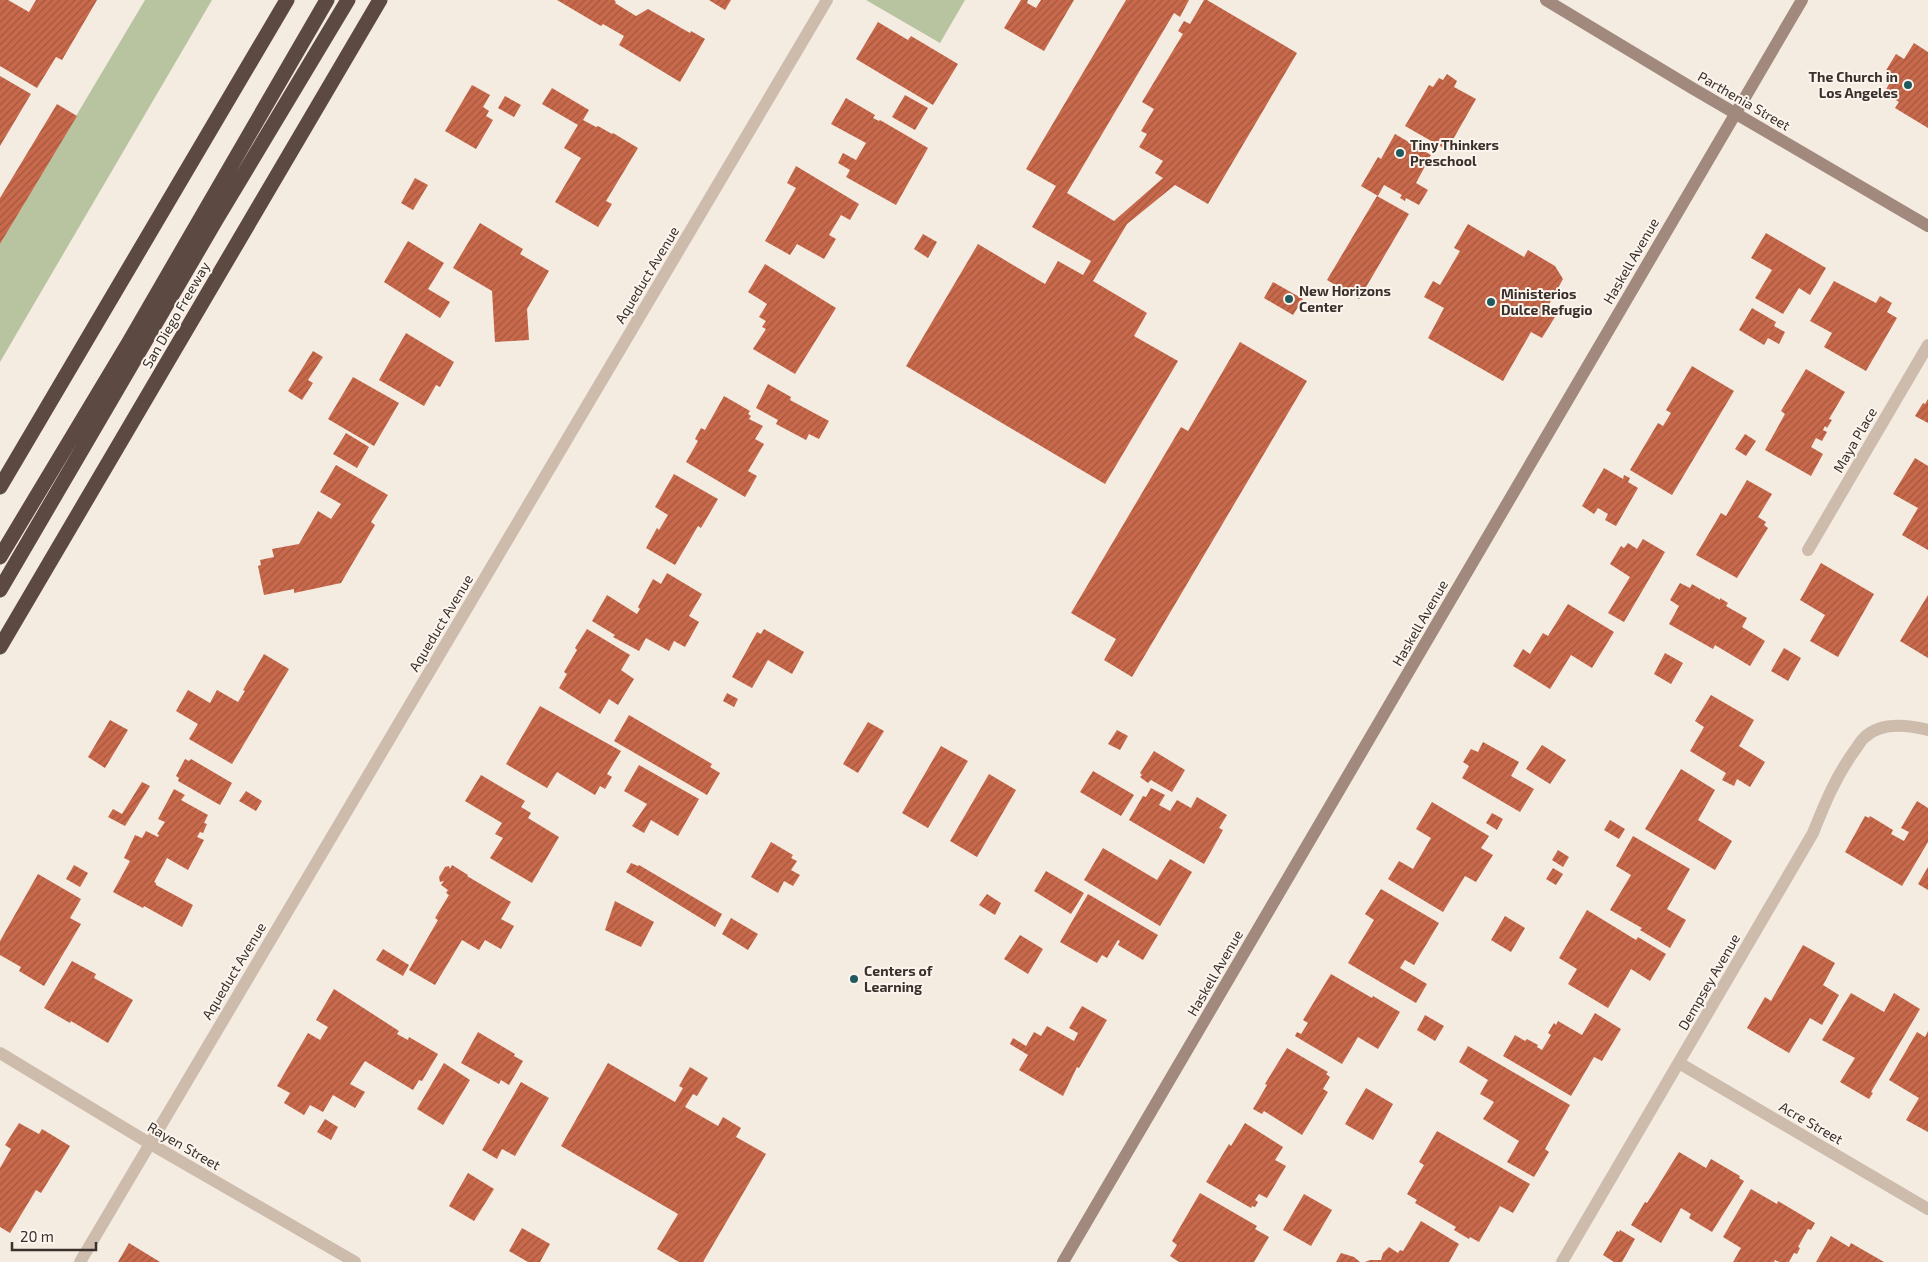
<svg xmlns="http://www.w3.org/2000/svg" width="1928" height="1262" font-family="'Exo 2',sans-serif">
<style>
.green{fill:#b8c4a0}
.building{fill:url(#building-hatch)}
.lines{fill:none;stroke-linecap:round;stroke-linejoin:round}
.street{stroke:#cdbbac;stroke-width:12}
.secondary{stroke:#a18a7d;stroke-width:12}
.highway{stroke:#5c4a42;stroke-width:15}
.poi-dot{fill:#1f5a5e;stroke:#fbf5ee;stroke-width:2}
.labels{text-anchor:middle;stroke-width:4;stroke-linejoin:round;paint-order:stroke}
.poi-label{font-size:14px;font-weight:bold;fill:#3b302b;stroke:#fbf5ee;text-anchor:start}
.street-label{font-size:14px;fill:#3b302b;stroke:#fbf5ee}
</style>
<defs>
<pattern id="building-hatch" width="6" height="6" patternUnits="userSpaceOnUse" patternTransform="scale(1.25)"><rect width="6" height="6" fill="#c8694b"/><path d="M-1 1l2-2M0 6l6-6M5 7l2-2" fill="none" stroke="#a4573f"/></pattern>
</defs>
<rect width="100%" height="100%" fill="#f4ebe1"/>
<path class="green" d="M145,0H212L0,362V244Z
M866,0H965L940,43Z"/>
<path class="building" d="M0,0H8L29,12L36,0H97L62,60L56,57L37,88L0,66Z
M557,0H614L616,2L615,3L636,16L648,9L690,33L691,31L705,39L680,82L619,45L624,36L603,24L601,26Z
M709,0H731L725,10Z
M1021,0H1028L1027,3L1036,8L1041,0H1074L1044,51L1004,28Z
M1126,0H1189L1180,17L1174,13L1067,193L1114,221L1163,178L1155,173L1163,161L1139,147L1147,134L1141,131L1154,109L1142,102L1183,34L1178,31L1184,21L1190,24L1204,0H1207L1297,53L1208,204L1175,185L1127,224L1093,281L1147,313L1134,336L1178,361L1105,484L906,366L978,244L1045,284L1058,261L1083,275L1091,261L1032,227L1056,186L1026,169Z
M878,22L908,40L911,36L958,64L933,105L856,59Z
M1914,43L1928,52V128L1895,108L1899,102L1884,93L1893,77L1885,72L1896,54L1904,59Z
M1447,74L1457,81L1454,87L1476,99L1447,150L1405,126L1429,85L1433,87L1439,78L1443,80Z
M0,76L31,94L0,146Z
M472,85L490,95L483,107L489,111L486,116L493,120L476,149L445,131Z
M552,88L589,110L583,120L596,127L598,126L612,134L613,133L638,148L606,201L612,204L598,227L555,202L581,158L564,148L578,125L542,104Z
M905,95L928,108L915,130L892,117Z
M505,96L521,105L514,117L498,108Z
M846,98L875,115L873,118L879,121L880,120L928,148L896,205L846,177L850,170L838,163L843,153L856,160L866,143L831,124Z
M57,104L77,116L0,244V198Z
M1395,134L1431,155L1416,183L1428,190L1419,205L1406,198L1405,201L1400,198L1402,195L1384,185L1378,196L1361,186L1378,157L1381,159Z
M796,166L859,204L850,220L841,215L829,235L836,239L824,259L797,244L790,255L765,241L796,188L787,183Z
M415,178L428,185L413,210L401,203Z
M1377,196L1409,214L1359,299L1327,280Z
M480,223L523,249L520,254L549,271L527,309L529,340L495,342L492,291L453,268Z
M1468,224L1524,257L1528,250L1555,266L1563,279L1548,306L1558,312L1542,338L1531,332L1503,381L1428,338L1444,308L1424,297L1433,281L1440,285L1460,251L1454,248Z
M1766,233L1826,268L1810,295L1799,288L1783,314L1755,298L1772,270L1751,258Z
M923,234L937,242L928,258L914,249Z
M408,241L444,263L428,289L450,302L440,318L384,282Z
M765,264L836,308L795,374L753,349L766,329L762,327L766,321L759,317L767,304L748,292Z
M1834,281L1876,303L1880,296L1892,303L1887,312L1897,318L1866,371L1824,347L1832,333L1810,321Z
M1273,282L1303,299L1293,315L1264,298Z
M1752,308L1776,322L1774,326L1785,332L1779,344L1768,338L1764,345L1739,330Z
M406,333L454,362L440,387L436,385L424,406L379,380Z
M1240,342L1307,381L1132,677L1104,660L1116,639L1071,613L1181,427L1188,431Z
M313,351L323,357L308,380L313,383L302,400L288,391Z
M1692,366L1734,391L1672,495L1630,470L1658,423L1663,426L1671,413L1666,410Z
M1806,369L1845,392L1829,419L1832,420L1827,428L1825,426L1823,430L1827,432L1822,441L1816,438L1811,447L1823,454L1811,476L1765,450L1785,414L1781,411Z
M353,377L399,403L374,446L328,419Z
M768,384L791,397L790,400L829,421L819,439L809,434L806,440L776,424L778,420L756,408Z
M724,396L750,411L748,414L751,416L749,419L763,426L755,439L764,444L748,471L757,476L745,497L686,462L698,441L695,439L701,428L705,430Z
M1928,399V423L1915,416L1923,403L1925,404Z
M346,433L369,447L357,468L333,454Z
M1745,434L1756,441L1746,456L1735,449Z
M1915,458L1928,466V550L1902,535L1918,508L1893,494Z
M336,465L388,495L371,522L375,525L341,583L294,593V589L264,595L258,566L261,565L260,560L274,557L272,549L299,544L318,511L331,519L341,504L320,492Z
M1604,468L1623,479L1624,475L1630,478L1628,482L1638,488L1616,526L1605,520L1608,514L1598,508L1594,514L1582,506Z
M674,474L718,499L701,528L698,526L675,565L646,548L657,528L659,530L668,515L655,507Z
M1747,480L1772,494L1758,517L1766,522L1764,525L1768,528L1737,578L1696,555L1721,513L1726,516Z
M1643,539L1665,552L1624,622L1608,613L1630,577L1610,564L1621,546L1624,548L1628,543L1637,549Z
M1821,563L1874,594L1838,657L1810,641L1825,615L1800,600Z
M667,573L702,594L689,616L699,622L685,647L674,641L669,651L646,638L639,651L613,637L615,635L592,621L607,595L637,614L640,609L638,607L653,579L661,584Z
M1680,583L1690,588L1692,584L1720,600V598L1728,603L1726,606L1747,618L1742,627L1765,641L1750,666L1715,645L1713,649L1669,624L1679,606L1670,600Z
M1928,595V658L1900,641Z
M1568,604L1614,632L1592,668L1571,655L1550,689L1513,666L1523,649L1530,654L1543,633L1548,636Z
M587,629L630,655L621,670L634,679L618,705L609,699L600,714L559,688L567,674L564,672L577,650L575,648Z
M764,629L804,652L792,674L768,660L752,688L732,677L757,632L761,634Z
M1784,648L1801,658L1788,681L1771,671Z
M1665,653L1683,663L1671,684L1654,674Z
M264,654L289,669L232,764L189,739L198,724L176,711L188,690L210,703L217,690L238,702L245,691L243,690Z
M727,693L738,699L734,707L723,701Z
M1711,695L1754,720L1739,746L1765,762L1750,787L1737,779L1734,786L1722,780L1726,773L1690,751L1704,727L1695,721Z
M540,706L621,751L607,774L612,777L605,789L600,786L595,795L557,772L547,788L506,764Z
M629,715L712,764L710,767L720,773L707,795L614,741Z
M110,720L128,730L105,768L88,757Z
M868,722L884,731L858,773L843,764Z
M1117,730L1128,736L1120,750L1108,744Z
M1483,742L1519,762L1511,776L1534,789L1520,812L1462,778L1469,766L1463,762L1471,749L1478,752Z
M1542,745L1566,760L1550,784L1526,769Z
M941,746L968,761L928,828L902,813Z
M1154,751L1185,770L1172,792L1151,780L1148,783L1140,777L1142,775L1140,773Z
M185,759L189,761L191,759L232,783L220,805L178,781L179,778L176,776Z
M639,765L699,799L678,836L651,820L644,833L632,826L647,804L624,791Z
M1681,769L1715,790L1698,820L1732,841L1715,870L1645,829Z
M1093,771L1134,795L1121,816L1080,792Z
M989,774L1016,790L977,857L950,841Z
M481,775L525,801L521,807L531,813L528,818L559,837L532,883L490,858L503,838L495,834L502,823L465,801Z
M142,782L150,786L125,826L108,817L113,809L122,814Z
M1151,788L1165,795L1159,805L1170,811L1177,800L1191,808L1197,797L1227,815L1219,828L1223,830L1204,864L1129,820L1143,796L1146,797Z
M174,789L185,795L181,800L208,815L204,823L207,824L203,833L200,832L197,837L204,840L188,870L167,858L154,882L156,883V885L193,905L182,927L144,906L143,908L113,892L130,861L124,858L135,835L142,838L146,831L158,837L159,835L157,834L165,822L158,819Z
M246,791L262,801L256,811L239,801Z
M1917,801L1928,808V842L1902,886L1845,852L1865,816L1869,818L1870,816L1893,830L1891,834L1904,841L1909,832L1901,828Z
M1432,802L1489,836L1481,848L1493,855L1476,882L1465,876L1443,912L1388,879L1399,861L1413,869L1431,838L1416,829Z
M1492,813L1503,819L1497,830L1486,823Z
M1610,820L1625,829L1619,839L1604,830Z
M1633,836L1690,869L1667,909L1686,920L1670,948L1640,930L1642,928L1610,910L1631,875L1616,866Z
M771,842L793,855L791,858L797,861L791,870L800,875L793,886L784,881L778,893L751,877Z
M1103,848L1157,880L1170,859L1192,872L1160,926L1084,880Z
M1558,850L1569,857L1563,867L1552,860Z
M631,863L638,866L639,865L722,914L715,927L626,872Z
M74,865L88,873L80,887L66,879Z
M452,865L468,875L467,876L511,902L501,919L514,926L501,949L485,940L479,950L462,940L435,985L409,970L438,920L435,918L449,895L446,893L448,890L441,885L444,881L440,882L439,877L445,867L449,866L450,869Z
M1928,867V890L1918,884Z
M1553,868L1563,874L1556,885L1546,879Z
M1046,871L1084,893L1071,914L1034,891Z
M38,874L81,899L70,918L81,924L44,986L19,971L21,967L0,955V941Z
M1381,889L1439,923L1414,965L1405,960L1400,968L1427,984L1416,1003L1348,963L1374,920L1365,914Z
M987,894L1001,903L995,915L979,905Z
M1088,894L1158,935L1143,960L1118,945L1120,941L1118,940L1107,958L1102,955L1097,963L1060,942Z
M615,901L654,922L641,947L605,930Z
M1587,910L1636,940L1638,937L1666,954L1650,981L1631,969L1608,1008L1568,984L1577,969L1559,958Z
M1505,916L1525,928L1511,952L1491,940Z
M731,918L758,934L748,950L722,934Z
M1020,935L1043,949L1028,974L1004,959Z
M1803,945L1835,963L1823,985L1839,995L1822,1025L1810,1018L1789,1053L1747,1028L1765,997L1771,1001Z
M383,949L409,965L403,976L376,960Z
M72,961L96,974L94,978L133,1000L108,1043L71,1021L70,1023L44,1008Z
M1331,974L1372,998L1373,996L1400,1012L1378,1049L1358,1037L1342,1064L1295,1036L1297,1032L1301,1034L1308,1023L1303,1020Z
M334,989L399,1031L397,1034L408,1040L409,1037L438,1054L422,1081L419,1080L413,1090L365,1061L350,1084L365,1092L355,1108L333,1095L323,1112L310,1105L304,1115L284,1103L290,1093L277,1086L308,1033L320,1040L328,1027L316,1020Z
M1851,993L1884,1012L1894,993L1920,1009L1871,1092L1873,1093L1869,1099L1840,1082L1855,1058L1822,1040Z
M1082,1006L1107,1020L1079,1068L1077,1067L1063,1096L1019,1070L1028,1055L1010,1044L1013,1038L1026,1046L1034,1032L1041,1036L1047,1026L1074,1041L1078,1033L1069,1028Z
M1595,1013L1621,1029L1602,1061L1594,1057L1571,1096L1503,1056L1515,1035L1525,1041L1527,1039L1538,1045L1537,1047L1542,1050L1551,1035L1548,1033L1554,1023L1556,1025L1558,1021L1582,1035Z
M1425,1015L1444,1026L1435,1041L1417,1030Z
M1928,1031V1132L1906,1120L1919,1098L1889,1080L1917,1032L1925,1037Z
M478,1032L515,1054L514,1056L523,1061L509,1085L501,1080L499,1084L461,1063Z
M1468,1046L1570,1105L1545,1149L1549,1152L1534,1177L1507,1162L1519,1141L1483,1119L1494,1102L1480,1094L1488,1080L1459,1062Z
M1287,1048L1328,1072L1326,1074L1330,1077L1323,1089L1328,1092L1302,1135L1264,1111L1262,1114L1253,1109L1267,1085L1265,1084Z
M444,1063L470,1080L443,1125L417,1109Z
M608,1063L675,1102L683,1088L679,1086L690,1067L708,1078L697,1096L693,1094L685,1107L718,1126L723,1117L741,1128L736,1137L766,1154L703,1262H679L657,1249L678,1214L561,1146Z
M521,1082L549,1098L515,1156L502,1149L497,1159L482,1150Z
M1366,1088L1393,1104L1373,1140L1345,1124Z
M325,1119L338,1127L331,1140L317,1132Z
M19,1123L39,1134L42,1129L70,1146L41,1193L36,1190L10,1233L0,1227V1168L11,1149L5,1145Z
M1245,1123L1283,1147L1275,1160L1286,1166L1267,1198L1259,1194L1255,1200L1258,1202L1255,1207L1252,1206L1251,1208L1206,1182L1229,1144L1231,1146Z
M1437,1131L1530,1184L1513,1213L1500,1206L1479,1242L1470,1237L1469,1239L1454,1230L1456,1227L1415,1203L1417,1200L1407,1194L1424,1165L1419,1162Z
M1679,1152L1706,1168L1711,1159L1740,1176L1739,1178L1744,1181L1712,1232L1689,1218L1691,1214L1681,1208L1661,1243L1631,1225L1645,1202L1647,1203L1658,1186Z
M468,1173L494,1189L474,1221L449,1206Z
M1751,1189L1777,1204L1778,1201L1815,1223L1811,1230L1808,1229L1798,1247L1800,1248L1797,1254L1794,1253L1789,1262H1779L1775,1260L1774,1262H1733L1741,1248L1723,1237Z
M1200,1193L1257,1226L1255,1229L1269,1237L1254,1262H1179L1170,1256L1177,1245L1172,1241Z
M1304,1194L1332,1210L1311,1246L1283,1230Z
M1421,1221L1459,1244L1449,1262H1365L1370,1260H1381L1383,1253L1389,1247L1398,1253L1400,1250L1403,1251Z
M522,1228L550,1244L540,1262H528L509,1251Z
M1620,1230L1635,1239L1622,1262H1614L1603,1255L1617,1231L1619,1232Z
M1831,1236L1849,1247L1851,1243L1884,1262H1816Z
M129,1243L160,1262H118Z
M1341,1253L1354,1257L1360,1262H1336Z"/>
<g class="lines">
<path class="street" d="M1808,550L1928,345
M0,1053L149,1143L355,1262
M1679,1063L1928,1209
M80,1262L827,0
M1562,1262L1813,833C1825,803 1836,776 1855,750C1858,746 1861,740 1865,737C1881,722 1908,725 1928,730"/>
<path class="secondary" d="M1546,0L1692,88L1928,226
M1063,1262L1802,0"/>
<path class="highway" d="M0,487L287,0
M0,557L129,342L327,0
M0,590L216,220L348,0
M0,647L380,0"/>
</g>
<g class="poi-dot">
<circle cx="1908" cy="85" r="5"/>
<circle cx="1400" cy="153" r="5"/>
<circle cx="1289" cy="299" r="5"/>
<circle cx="1491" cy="302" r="5"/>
<circle cx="854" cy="979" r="5"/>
</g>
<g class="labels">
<g class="poi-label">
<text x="1898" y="82" text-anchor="end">The Church in<tspan x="1898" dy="16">Los Angeles</tspan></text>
<text x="1410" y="150">Tiny Thinkers<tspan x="1410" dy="16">Preschool</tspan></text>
<text x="1299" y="296">New Horizons<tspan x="1299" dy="16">Center</tspan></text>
<text x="1501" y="299">Ministerios<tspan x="1501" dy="16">Dulce Refugio</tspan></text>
<text x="864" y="976">Centers of<tspan x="864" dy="16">Learning</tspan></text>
</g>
<g class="street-label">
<text transform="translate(1744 101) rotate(30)" y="5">Parthenia Street</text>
<text transform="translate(1631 261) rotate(-60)" y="5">Haskell Avenue</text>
<text transform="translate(647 275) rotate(-59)" y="5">Aqueduct Avenue</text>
<text transform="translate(176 315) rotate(-60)" y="5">San Diego Freeway</text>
<text transform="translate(1855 440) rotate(-60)" y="5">Maya Place</text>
<text transform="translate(441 623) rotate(-59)" y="5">Aqueduct Avenue</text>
<text transform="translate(1420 623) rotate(-60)" y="5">Haskell Avenue</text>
<text transform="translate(234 971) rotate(-59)" y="5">Aqueduct Avenue</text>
<text transform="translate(1215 973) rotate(-60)" y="5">Haskell Avenue</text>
<text transform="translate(1709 982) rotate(-60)" y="5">Dempsey Avenue</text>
<text transform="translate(1811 1123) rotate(30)" y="5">Acre Street</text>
<text transform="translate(184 1146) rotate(30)" y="5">Rayen Street</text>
</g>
</g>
<path d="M12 1242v8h84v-8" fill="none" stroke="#3b302b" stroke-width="2.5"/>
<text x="20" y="1242" font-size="15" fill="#3b302b" stroke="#fbf5ee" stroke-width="4" paint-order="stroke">20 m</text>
</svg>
